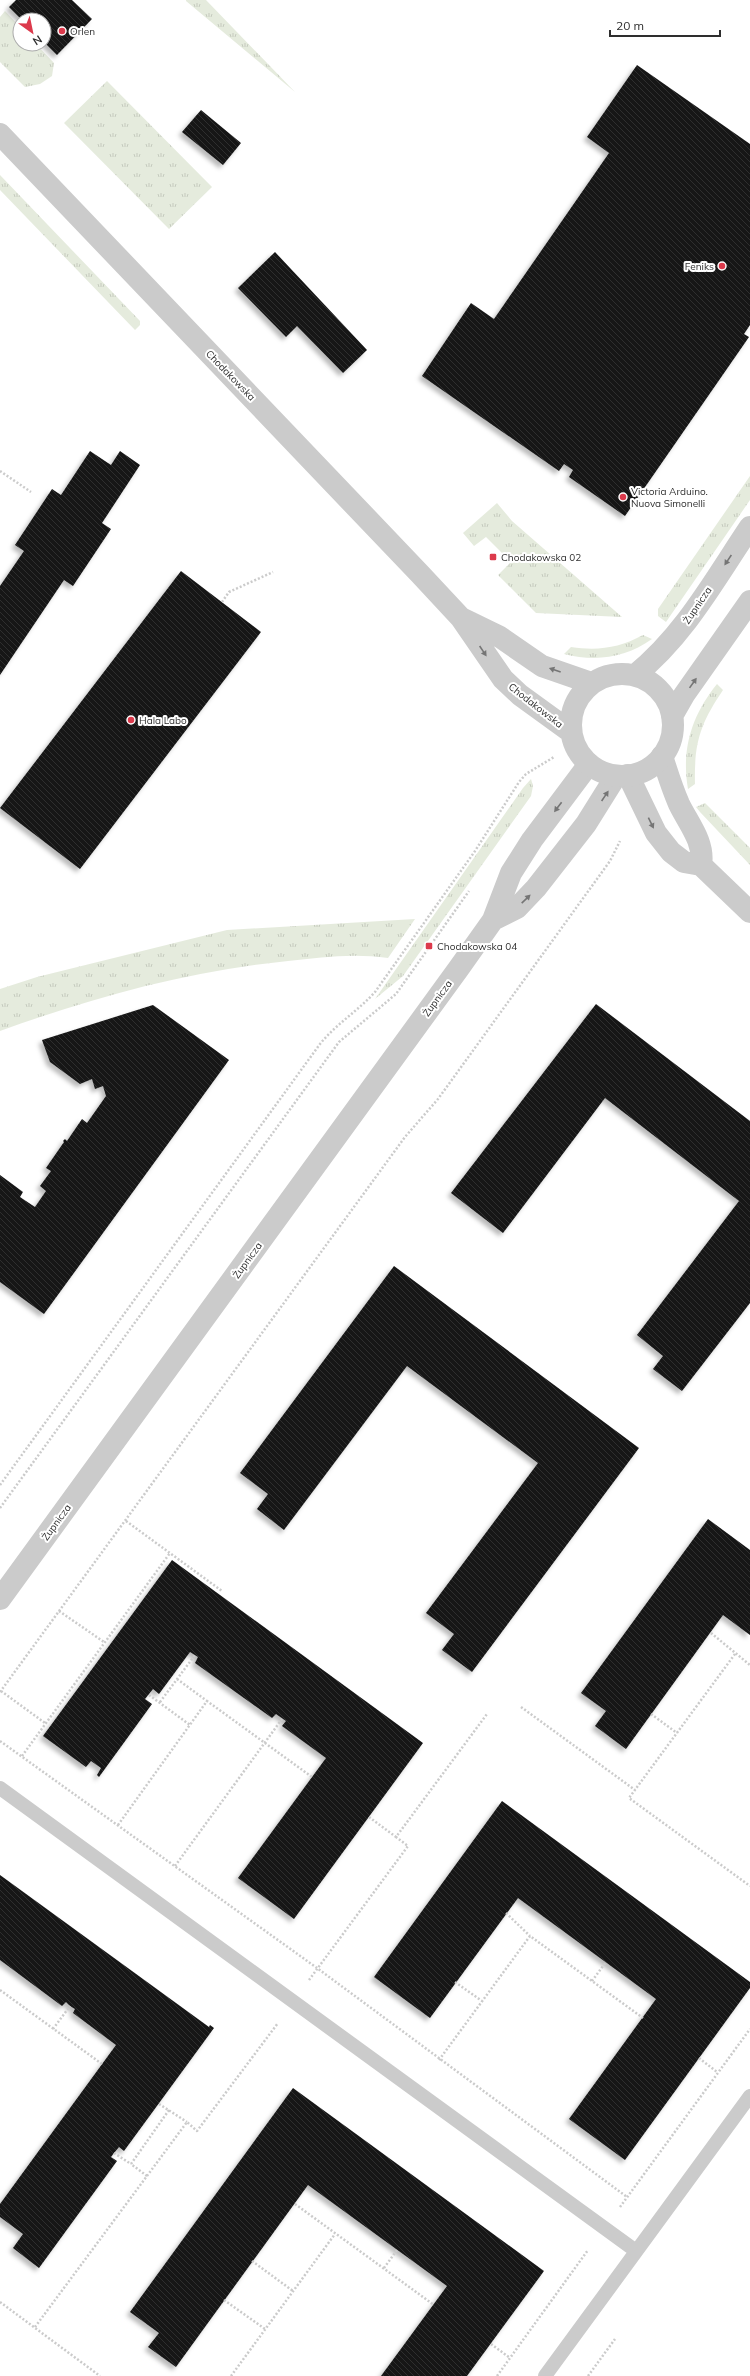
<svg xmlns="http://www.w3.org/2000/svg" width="750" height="2376" font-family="Mulish,sans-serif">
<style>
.grass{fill:url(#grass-tufts)}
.building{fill:url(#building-back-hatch);filter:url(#shadow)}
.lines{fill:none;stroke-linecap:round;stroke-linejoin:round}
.path{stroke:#cbcbcb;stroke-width:2.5;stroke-dasharray:2 2;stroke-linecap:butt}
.service{stroke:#cbcbcb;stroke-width:14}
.minor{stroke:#cbcbcb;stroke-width:22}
.tertiary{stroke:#cbcbcb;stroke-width:22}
.oneway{fill:#757575}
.poi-dot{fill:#dc3a4c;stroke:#fff;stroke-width:1.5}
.labels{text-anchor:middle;stroke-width:4;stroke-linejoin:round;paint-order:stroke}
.poi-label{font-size:10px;fill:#2e2e2e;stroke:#fff;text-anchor:start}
.street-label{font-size:10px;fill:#2e2e2e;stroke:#fff}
</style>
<defs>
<pattern id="grass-tufts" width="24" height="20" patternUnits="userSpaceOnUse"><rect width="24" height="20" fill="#e5ebdd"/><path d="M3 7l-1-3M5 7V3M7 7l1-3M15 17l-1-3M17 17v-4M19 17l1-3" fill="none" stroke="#c5cabe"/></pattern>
<pattern id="building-back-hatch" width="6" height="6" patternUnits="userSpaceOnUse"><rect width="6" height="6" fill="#151515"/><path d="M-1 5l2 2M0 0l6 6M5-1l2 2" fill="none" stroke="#2f2f2f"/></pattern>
<filter id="shadow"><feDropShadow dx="-3.5" dy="3.5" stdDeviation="2" flood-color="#0004"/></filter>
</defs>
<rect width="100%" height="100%" fill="#fff"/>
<path class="grass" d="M186,0H206L295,92L186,1Z
M5,11L20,27V44H36L54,63L52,76L40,84L25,87L0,62V17Z
M107,81L212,187L169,229L64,123Z
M0,175L140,321V325L135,330L0,190Z
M750,476V500L666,622L658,616V609Z
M497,503L512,521L622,617L536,613L498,575L511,562L486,537L474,546L463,533Z
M643,635L652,639C625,658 596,662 564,654L571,647C598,651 619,648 643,635Z
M717,684L723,690C700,724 694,743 695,784L688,789C681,749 692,715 717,684Z
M531,779L533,786L531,796L403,976L375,999L523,788Z
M705,803L750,848V865L700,812L696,807Z
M415,919L388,958C355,953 321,957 288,961C189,971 94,997 0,1031V989L37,977L227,930Z"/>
<path class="building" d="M16,0H72L92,19L57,55L44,42V20H22L9,7Z
M637,65L750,144V325L744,334L749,337L625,516L569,477L573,470L564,464L559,471L422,376L471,303L494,319L609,153L587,137Z
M201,110L241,143L223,165L182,132Z
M275,252L367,350L343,373L297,326L286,337L238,288Z
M90,451L111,465L120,451L140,465L102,523L111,529L73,586L64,580L0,675V586L24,551L15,545L52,489L61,495Z
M181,571L261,632L80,869L0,808Z
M596,1004L750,1121V1303L682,1391L653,1369L663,1356L637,1335L739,1201L605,1098L503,1233L451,1193Z
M153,1005L229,1060L44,1314L0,1282V1175L23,1192L20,1197L35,1207L46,1191L40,1186L51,1171L46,1168L64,1142L63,1141L65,1139L67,1141L82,1119L87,1123L106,1096L103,1086L95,1089L92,1079L80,1084L50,1062L42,1040Z
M394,1266L639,1448L472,1672L442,1650L454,1634L426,1613L538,1463L407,1366L284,1530L257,1509L268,1494L240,1473Z
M708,1519L750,1550V1635L723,1615L626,1749L595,1726L606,1711L581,1693Z
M172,1560L423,1743L294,1919L238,1878L326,1758L282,1726L286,1721L276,1714L272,1718L195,1663L198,1657L190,1652L159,1694L153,1689L145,1699L152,1704L99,1777L97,1775L101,1768L91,1761L86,1767L43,1736Z
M502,1801L750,1982V1988L625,2160L569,2119L656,1999L518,1898L430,2018L374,1977Z
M0,1875L209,2027L210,2025L214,2028L124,2151L119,2147L114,2153L111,2157L117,2161L39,2268L13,2248L23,2234L0,2217V2204L116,2045L73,2013L75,2009L70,2006L66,2002L62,2006L0,1960Z
M293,2088L544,2271L467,2376H381L447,2286L308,2185L176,2367L148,2347L159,2333L130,2312Z"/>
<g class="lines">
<path class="path" d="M0,471L31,492
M222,602L229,592L273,572
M0,1485L320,1044C336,1024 358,1011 375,992L475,851L519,782L526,774L554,757
M0,1508L339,1042L396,994L469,891
M126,1521L222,1591
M59,1611L104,1642
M711,1633L750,1665
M735,1654L629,1798L750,1886
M177,1679L207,1701
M1,1691L45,1723
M0,1692L405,1137L438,1099L610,861L620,841
M149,1695L190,1725
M160,1702L195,1655
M521,1707L635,1790
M651,1714L677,1733
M0,1741L317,1968L627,2197
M22,1756L170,1553
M369,1817L396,1837
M118,1825L207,1701L312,1777
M175,1866L282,1719
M506,1913L530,1936
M309,1980L408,1846L396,1837L487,1714
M592,1981L606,1962
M455,1982L482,2001
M0,1990L102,2064
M53,2029L70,2006
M699,2058L717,2072
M439,2060L530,1936L643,2018
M159,2104L187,2122
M114,2153L131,2164
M147,2176L131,2164L169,2110
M295,2204L434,2305
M620,2207L750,2029
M252,2261L293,2291
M384,2268L397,2250
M224,2300L265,2329
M0,2302L100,2376
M35,2327L187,2122L197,2131L278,2023
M491,2344L510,2358
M231,2376L335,2234
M497,2376L588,2250
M588,2376L615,2339"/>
<path class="service" d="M0,1788L636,2251
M545,2376L750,2096"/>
<path class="minor" d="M662,756C667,772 672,788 679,804C688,823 705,842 701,865
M628,775L656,833L671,852L684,862L701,865L750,912
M493,920L517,908L536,888L586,824L616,776
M0,1599L459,968L493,920L511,873L532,840L589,764"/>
<path class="tertiary" d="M0,134L420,574L461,618L503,679L520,695L571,732
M463,619L500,637L542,666L591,683
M571 725a51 51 0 1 1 102 0a51 51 0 1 1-102 0Z
M635,675C684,636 715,579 750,527
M672,716L684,695L750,601"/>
</g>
<defs><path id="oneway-solid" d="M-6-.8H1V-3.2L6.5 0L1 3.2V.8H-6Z"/></defs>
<g class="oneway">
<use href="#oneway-solid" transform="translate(728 560) rotate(124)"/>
<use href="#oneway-solid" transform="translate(483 651) rotate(56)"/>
<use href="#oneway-solid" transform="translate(555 670) rotate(-161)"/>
<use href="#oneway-solid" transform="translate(693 683) rotate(-55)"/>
<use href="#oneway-solid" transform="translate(605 796) rotate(-56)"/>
<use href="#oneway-solid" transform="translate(558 807) rotate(127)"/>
<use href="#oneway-solid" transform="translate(651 823) rotate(64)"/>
<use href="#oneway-solid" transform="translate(526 899) rotate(-44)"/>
</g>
<g class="poi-dot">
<circle cx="62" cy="31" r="4"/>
<circle cx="722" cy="266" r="4"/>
<circle cx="623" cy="497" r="4"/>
<rect x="489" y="553" width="8" height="8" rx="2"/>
<circle cx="131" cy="720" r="4"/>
<rect x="425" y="942" width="8" height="8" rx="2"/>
</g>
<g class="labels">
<g class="poi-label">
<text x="70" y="35">Orlen</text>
<text x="714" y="270" text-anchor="end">Feniks</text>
<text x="631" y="495">Victoria Arduino.<tspan x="631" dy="12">Nuova Simonelli</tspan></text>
<text x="501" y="561">Chodakowska 02</text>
<text x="139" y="724">Hala Labo</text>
<text x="437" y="950">Chodakowska 04</text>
</g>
<g class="street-label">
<text transform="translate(231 375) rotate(46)" y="4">Chodakowska</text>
<text transform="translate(697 605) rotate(-56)" y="4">Żupnicza</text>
<text transform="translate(536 705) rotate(38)" y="4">Chodakowska</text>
<text transform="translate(437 998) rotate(-54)" y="4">Żupnicza</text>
<text transform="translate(247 1260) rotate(-54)" y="4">Żupnicza</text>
<text transform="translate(56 1522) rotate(-54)" y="4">Żupnicza</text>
</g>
</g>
<g transform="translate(32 32) rotate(147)"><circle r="19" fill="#ffffff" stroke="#ababab"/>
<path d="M0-3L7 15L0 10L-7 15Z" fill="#dc3a4c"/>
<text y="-6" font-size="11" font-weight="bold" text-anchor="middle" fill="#2e2e2e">N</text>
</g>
<path d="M610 30v6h110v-6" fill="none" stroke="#2e2e2e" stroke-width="2"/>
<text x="616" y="30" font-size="12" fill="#2e2e2e" stroke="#ffffff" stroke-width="3" paint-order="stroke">20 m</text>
</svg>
